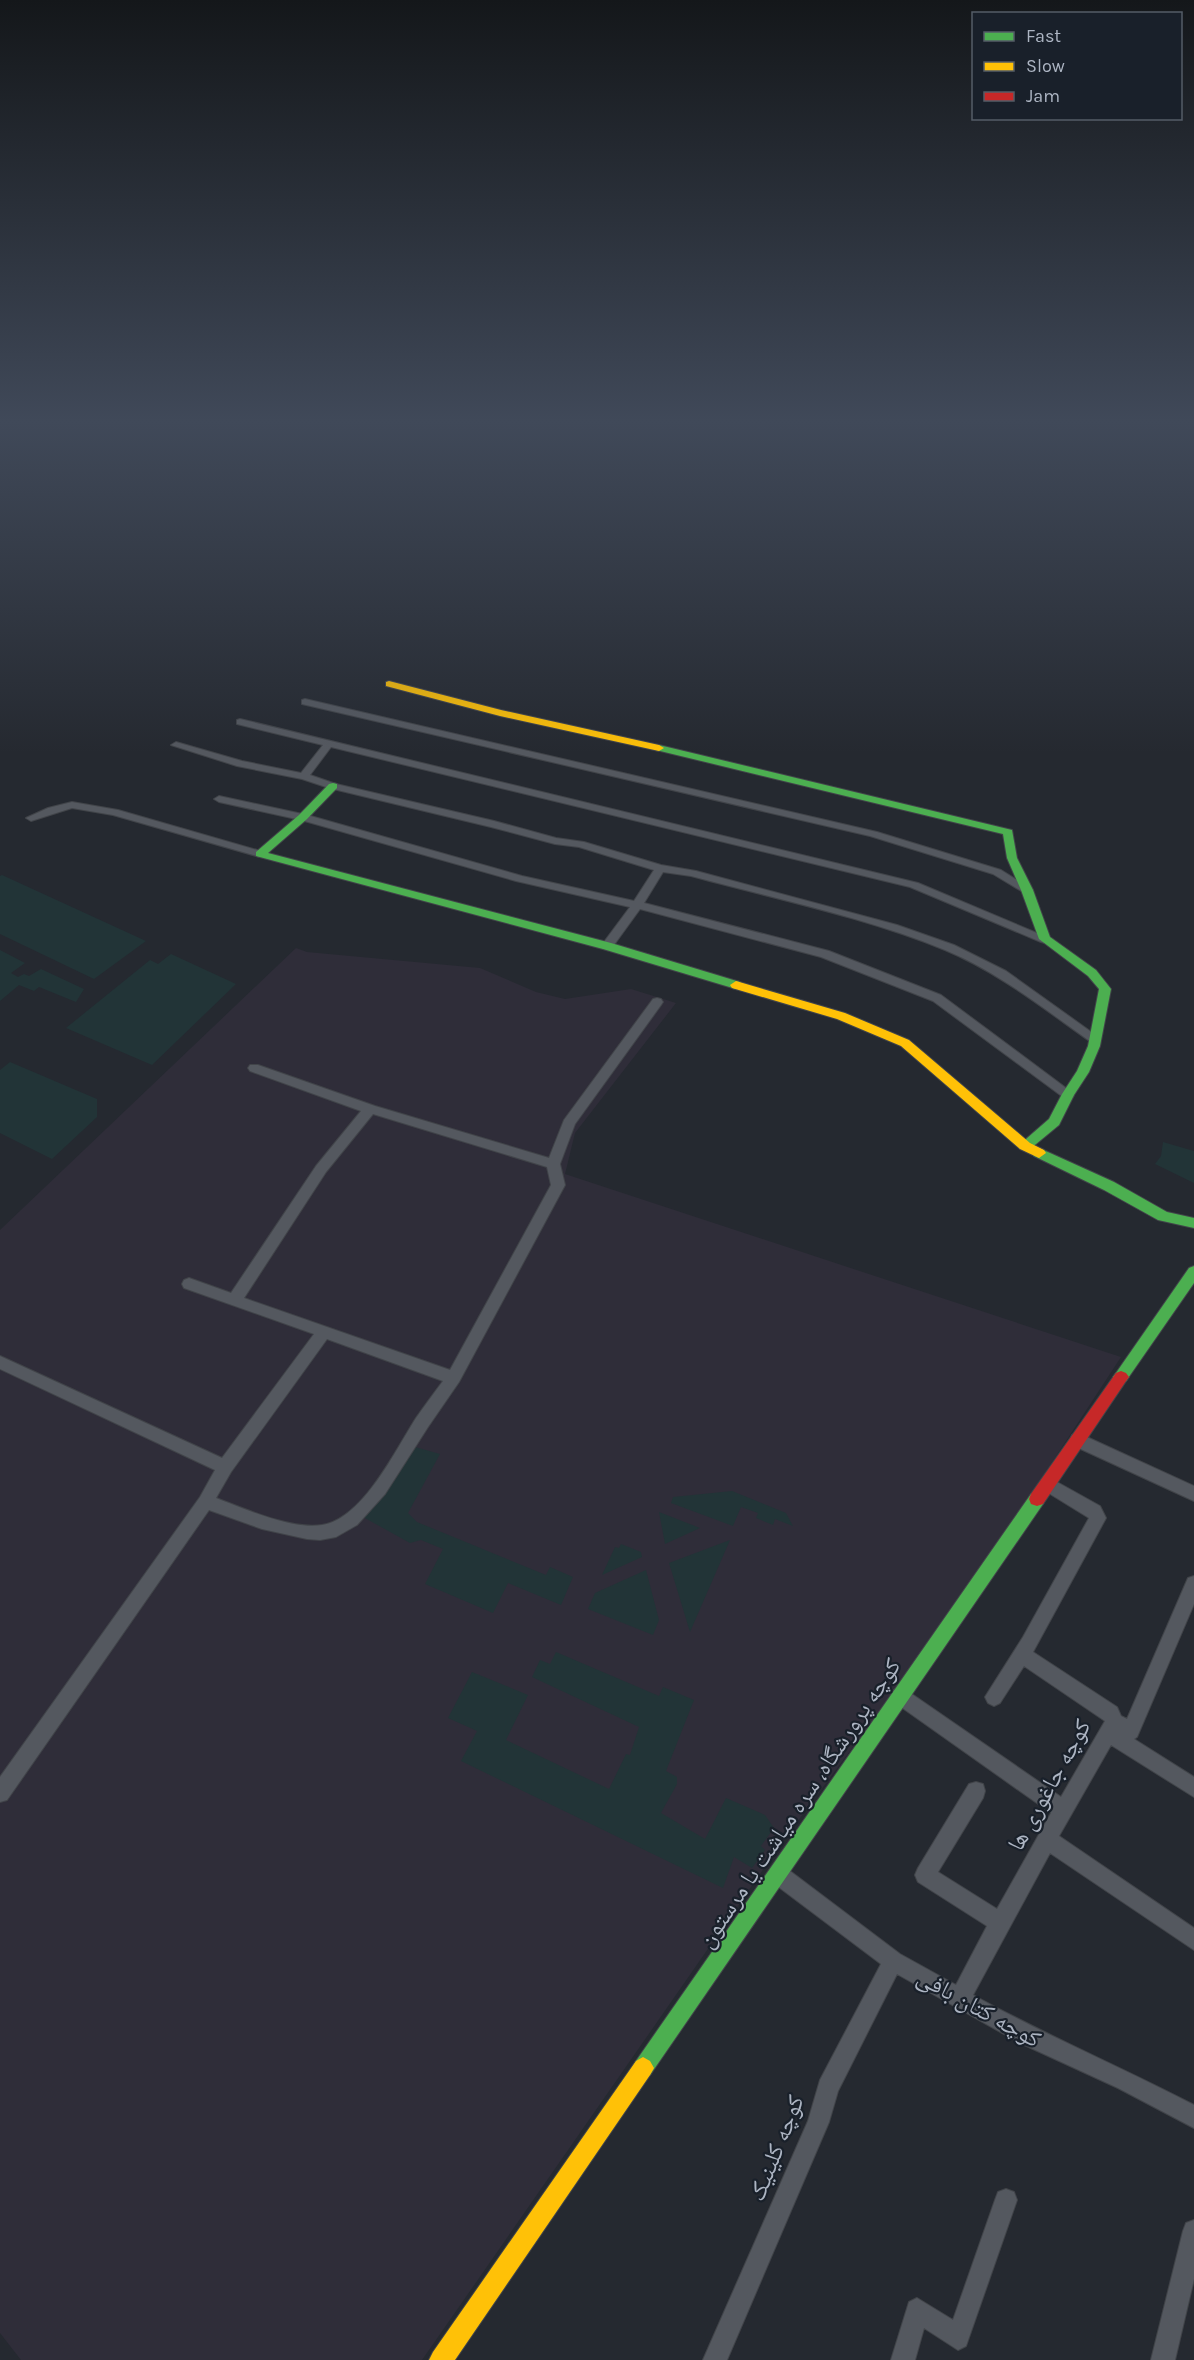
<svg xmlns="http://www.w3.org/2000/svg" width="1194" height="2360" font-family="Karla,'Noto Naskh Arabic',sans-serif">
<style>
.medical{fill:#2f2d39}
.green{fill:#223437}
.lines{fill:none;stroke-linecap:round;stroke-linejoin:round}
.street-casing{stroke:#414449;stroke-width:2}
.fast-casing{stroke:#414449;stroke-width:2}
.slow-casing{stroke:#414449;stroke-width:2}
.jam-casing{stroke:#414449;stroke-width:2}
.street{fill:#54585f;fill-rule:evenodd}
.fast{fill:#4caf50;fill-rule:evenodd}
.slow{fill:#ffc107;fill-rule:evenodd}
.jam{fill:#c62828;fill-rule:evenodd}
.labels{text-anchor:middle;stroke-width:4.5;stroke-linejoin:round;paint-order:stroke}
.near-street-label{font-size:24px;fill:#adb5c3;stroke:#19202a}
</style>
<rect width="100%" height="100%" fill="#252930"/>
<path class="medical" d="M296,948L307,952L480,968L536,992L565,999L631,989L676,1003L575,1133L565,1174L1121,1357L960,1603L783,1841L422,2360H21L0,2333V1230Z"/>
<path class="green" d="M2,875L146,941L94,979L0,934V876Z
M0,950L25,963L11,973L18,977L24,974L29,976L41,969L84,989L76,1002L39,987L34,991L19,985L0,1001Z
M171,954L236,984L152,1065L66,1028L150,960L158,964Z
M10,1062L97,1099V1117L52,1159L0,1133V1070Z
M1163,1142L1194,1151V1183L1155,1164L1161,1156Z
M408,1445L440,1454L408,1513L417,1522L546,1575L550,1567L573,1577L561,1605L508,1583L493,1613L425,1584L443,1549L421,1540L410,1543L363,1517Z
M732,1491L786,1513L793,1526L775,1519L773,1525L756,1518L758,1513L741,1507L733,1526L671,1503L673,1497Z
M659,1512L700,1528L665,1544Z
M730,1540L690,1632L669,1563Z
M621,1544L641,1552L642,1557L602,1575L615,1547L619,1548Z
M646,1570L659,1620L653,1635L588,1609L595,1593Z
M556,1652L659,1696L663,1687L694,1700L666,1771L677,1777V1784L661,1813L705,1839L726,1798L765,1815L774,1828L761,1846L765,1850L752,1868L734,1857L723,1888L461,1761L477,1731L448,1718L472,1672L528,1695L506,1740L609,1789L626,1754L630,1755L639,1727L532,1677L540,1660L550,1664Z"/>
<g class="lines">
<g class="street-casing">
<path id="street" d="M305,699L877,832L1001,870L1033,890L1027,893L1023,892L993,874L870,836L302,704V700Z
M240,719L918,883L1051,939L1045,943L1041,942L910,887L331,747L310,775L336,784L494,821L556,838L584,842L661,865L696,871L897,925L954,945L1006,971L1101,1039L1095,1043L1091,1042C1044,1009 998,972 945,950C864,917 776,899 691,876L663,872L644,903L829,951L941,995L1074,1094L1073,1097H1063L933,1001L821,957L640,909L611,949H603L601,946L630,907L516,881L301,820L219,802L214,799L219,796L307,815L522,876L634,901L654,870L579,847L555,844L491,827L329,788L302,779L237,766L171,745L176,742L242,761L301,773L323,745L237,724V720Z
M72,802L118,810L264,852L265,854L260,857L113,815L72,808L31,821L26,818L48,808Z
M657,998L661,999L663,1002L661,1005L575,1124L560,1164L565,1185L459,1382L428,1427L385,1494L357,1525L336,1537L320,1540L307,1539L262,1529L209,1510L7,1800L0,1802V1777L200,1497L215,1470L0,1369V1356L222,1458L314,1334L184,1288L182,1284L184,1280L189,1278L231,1293L316,1166L361,1111L250,1071L248,1068L250,1065H258L375,1106L549,1158L564,1120L653,999ZM373,1114L547,1167L551,1185L450,1370L244,1298L326,1172ZM327,1339L443,1381C434,1393 425,1405 416,1418C396,1449 363,1519 322,1525C292,1530 245,1509 216,1498L231,1472Z
M1078,1433L1194,1486V1501L1072,1445L1070,1440L1072,1435Z
M1048,1477L1100,1506L1106,1518L1033,1652L1117,1707L1121,1716L1127,1719L1188,1578L1194,1576V1604L1137,1737L1134,1739L1194,1777V1797L1111,1745L1059,1836L1194,1928V1950L1050,1853L973,1995C1045,2035 1121,2067 1194,2105V2128L1118,2088L1020,2043L897,1974L838,2091L829,2122L727,2360H703L808,2121L820,2080L881,1964L772,1882L769,1875L772,1868L779,1865L786,1868L900,1954L956,1985L987,1926L918,1882L915,1875L918,1868L969,1784L976,1782L983,1784L985,1791L983,1798L938,1872L997,1909L1051,1813L894,1702L891,1696L894,1690L900,1687L906,1690L1061,1797L1105,1721L1024,1666L1000,1703L994,1706L988,1703L985,1697L1023,1637L1089,1518L1042,1489L1040,1484L1042,1479Z
M1006,2189L1014,2192L1017,2200L966,2346L958,2350L924,2328L915,2360H891L909,2302L917,2298L953,2320L995,2200L998,2192Z
M1194,2220V2279L1175,2360H1151L1183,2231L1186,2223Z"/>
</g>
<g class="fast-casing">
<path id="fast" d="M659,745L1012,830L1017,858L1033,890L1050,937L1096,970L1111,989L1100,1046L1089,1072L1074,1095L1059,1125L1030,1149H1020L1018,1146L1049,1119L1062,1094L1077,1071L1088,1046L1099,989L1088,976L1039,939L1021,890L1007,858L1003,834L656,750V746Z
M333,783L337,784V788L307,819L268,853L611,943L740,982L742,985L736,989L603,949L256,856V852L299,815L329,784Z
M1039,1148L1114,1182L1167,1212L1194,1218V1228L1158,1220L1104,1190L1034,1156L1032,1153Z
M1194,1266V1283L1126,1381L1121,1383L1116,1381L1113,1377L1116,1373L1189,1268Z
M1037,1492L1043,1494L1045,1499L1043,1504L650,2075L643,2079L636,2075L632,2068L636,2061L1031,1494Z"/>
</g>
<g class="slow-casing">
<path id="slow" d="M389,681L501,710L659,745L664,748L659,751L500,716L386,686V682Z
M736,981L845,1013L909,1040L1030,1143L1044,1150L1046,1153L1039,1158L1020,1149L901,1046L837,1019L732,988L730,985Z
M643,2057L650,2061L654,2068L650,2075L455,2360H429L433,2352L636,2061Z"/>
</g>
<g class="jam-casing">
<path id="jam" d="M1121,1371L1126,1373L1129,1377L1126,1381L1043,1504L1037,1506L1031,1504L1029,1499L1031,1494L1116,1373Z"/>
</g>
<use href="#street" class="street"/>
<use href="#fast" class="fast"/>
<use href="#slow" class="slow"/>
<use href="#jam" class="jam"/>
</g>
<linearGradient id="sky" x2="0" y2="1"><stop stop-color="#14171a"/><stop offset="0.56" stop-color="#404959"/><stop offset="1" stop-color="#404959" stop-opacity="0"/></linearGradient>
<rect width="1194" height="753" fill="url(#sky)"/>
<g class="labels">
<g class="near-street-label">
<text transform="translate(1049 1785) rotate(-61)" y="8">کوچه جاغوری ها</text>
<text transform="translate(799 1803) rotate(-56)" y="8">کوچه پرورشگاه، سره میاشت یا مرستون</text>
<text transform="translate(979 2008) rotate(29)" y="8">کوچه کتان بافی</text>
<text transform="translate(776 2148) rotate(-68)" y="8">کوچه کلینیک</text>
</g>
</g>
<rect x="972" y="12" width="210" height="108" fill="#19202a" stroke="#545c67" stroke-width="1.5"/>
<rect x="984" y="32" width="30" height="9" fill="#4caf50" stroke="#545c67" stroke-width="1.5"/>
<text x="1026" y="42" font-size="18" fill="#adb5c3">Fast</text>
<rect x="984" y="62" width="30" height="9" fill="#ffc107" stroke="#545c67" stroke-width="1.5"/>
<text x="1026" y="72" font-size="18" fill="#adb5c3">Slow</text>
<rect x="984" y="92" width="30" height="9" fill="#c62828" stroke="#545c67" stroke-width="1.5"/>
<text x="1026" y="102" font-size="18" fill="#adb5c3">Jam</text>
</svg>
